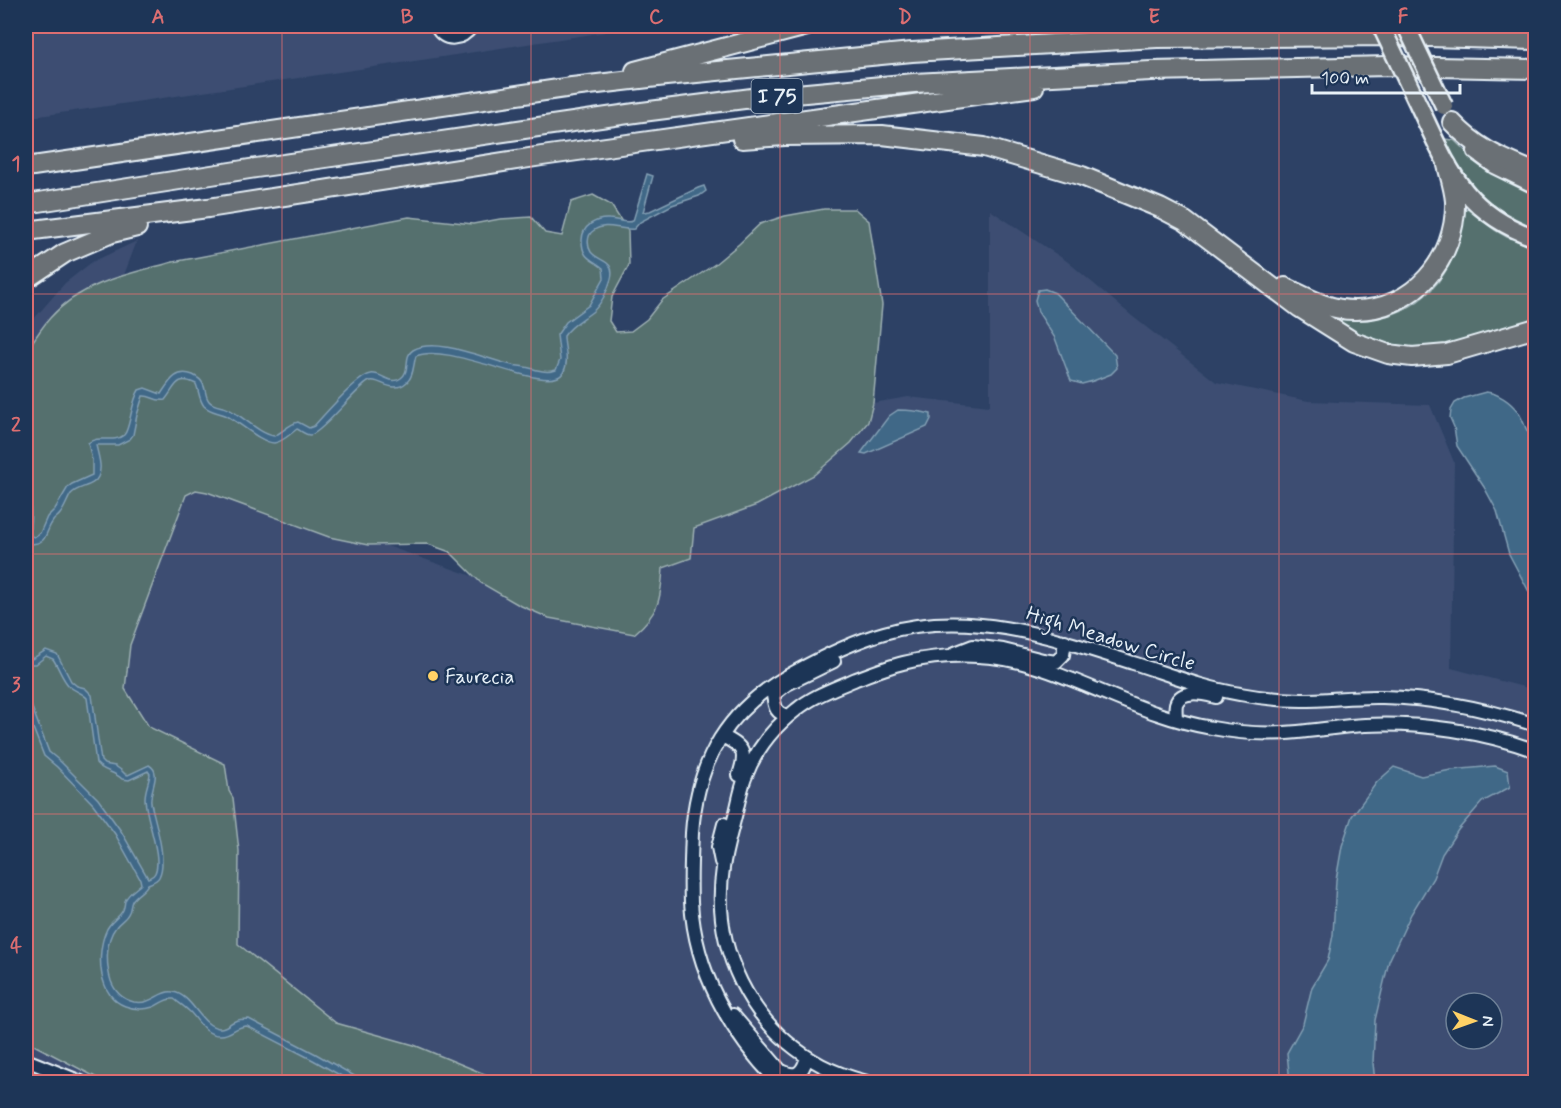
<svg xmlns="http://www.w3.org/2000/svg" width="1561" height="1108" font-family="Mynerve,sans-serif">
<style>
.built{fill:#3c4e72;fill-rule:evenodd}
.green{fill:#54706e;stroke:#9eb0b3;stroke-width:1.5}
.water{fill:#406887;stroke:#839fb4;stroke-width:1.5}
.lines{fill:none;stroke-linecap:round;stroke-linejoin:round}
.minor-casing{stroke:#e8f1f8;stroke-width:16}
.major-casing{stroke:#e8f1f8;stroke-width:21}
.highway-casing{stroke:#e8f1f8;stroke-width:22}
.minor{stroke:#1d3557;stroke-width:12}
.major{stroke:#6b7074;stroke-width:16}
.highway{stroke:#6b7074;stroke-width:18}
.major-bridge-casing{stroke:#e8f1f8;stroke-width:21;stroke-linecap:butt}
.major-bridge{stroke:#6b7074;stroke-width:16}
.grid{fill:none;stroke:#dc6e71;stroke-width:1.5;stroke-opacity:0.55}
.poi-dot{fill:#ffd166;stroke:#1d3557;stroke-width:2}
.labels{text-anchor:middle;stroke-width:5;stroke-linejoin:round;paint-order:stroke}
.shield{fill:#1d3557;stroke:#abb9c8;stroke-width:1.5}
.shield-label{font-size:20px;font-weight:bold;fill:#e8f1f8}
.street-label{font-size:21px;fill:#e8f1f8;stroke:#1d3557}
.poi-label{font-size:21px;fill:#e8f1f8;stroke:#1d3557;text-anchor:start}
.neatline{fill:none;stroke:#dc6e71;stroke-width:2}
.grid-label{font-size:20px;text-anchor:middle;font-weight:bold;fill:#dc6e71}
</style>
<rect width="100%" height="100%" fill="#2d4165"/>
<filter id="ink" filterUnits="userSpaceOnUse"><feTurbulence type="fractalNoise" baseFrequency=".0167" numOctaves="2"/><feDisplacementMap in="SourceGraphic" scale="12" xChannelSelector="R" yChannelSelector="G"/><feConvolveMatrix kernelMatrix="1 2 1 2 8 2 1 2 1" color-interpolation-filters="sRGB"/></filter>
<g filter="url(#ink)">
<path class="built" d="M26,26H632V28L442,57L26,118Z
M990,210L1068,262L1132,316L1216,382L1308,401L1430,405L1454,462L1451,668L1535,690V1082H26V328L65,283L92,262L137,241L108,317L186,475L634,633L662,590L663,568L691,558L694,528L757,505L814,475L868,422L873,403L908,397L990,406ZM1456,1003H1492V1039H1456Z"/>
<path class="green" d="M1444,139L1454,140L1484,169L1535,194V229C1485,209 1468,186 1444,139Z
M593,195L611,205L628,231L629,265L612,297L609,321L616,332L631,331L647,319L662,300L715,264L739,244L760,224L785,216L824,209H855L869,221L882,305L873,403L868,422L851,443L814,475L757,505L694,528L691,558L663,568C661,599 659,613 634,634L549,618L519,605L481,583L450,552L428,544L368,545L329,537L207,492L196,490L186,495L130,645L125,689L149,727L225,764L229,791L233,798L239,851L238,944L336,1023L414,1045L504,1082H105L26,1041V352C33,341 41,328 50,318C82,282 129,274 173,262L409,217L473,224L500,219L531,217L545,233L562,236L571,202Z
M1467,209L1495,230L1507,237L1535,248V320C1492,332 1434,357 1389,346C1371,341 1354,332 1338,323L1340,320C1351,320 1362,321 1373,319C1430,310 1459,265 1465,211Z"/>
<path class="water" d="M647,174L653,176L643,212L650,211L698,188L704,186L706,191L699,196L672,205L640,222L634,229C620,231 606,221 593,231C587,235 587,246 591,252C599,262 616,260 611,279C608,290 601,305 592,312C582,320 571,325 564,336C564,348 570,361 563,373C549,396 449,341 416,356C413,365 414,376 407,382C392,396 378,376 368,382C355,390 320,435 310,435C305,435 301,431 297,429C290,434 283,442 274,443C261,443 238,421 225,415C218,412 210,412 204,406C199,400 199,391 196,384C176,374 176,387 165,400C155,402 151,395 143,396L137,415L133,435L130,439L118,445H96C98,455 103,468 98,477C94,487 78,486 71,494C67,500 65,508 60,514C58,517 55,518 53,521C44,533 49,544 29,544L26,541V497C35,510 28,521 31,536L34,537L40,533L47,517L55,509L68,487L72,484L92,475V460L88,443C99,434 113,444 124,435C130,430 131,402 139,390L145,388L161,394C169,382 176,368 193,375C197,377 201,379 203,384C206,389 205,396 209,401C213,406 221,406 226,408C241,414 259,434 274,436C283,432 289,424 298,422L309,428L314,426C324,415 358,375 371,374C381,372 391,386 401,378C411,371 403,356 413,350C436,336 488,360 512,365C516,366 521,366 525,367C536,369 545,374 556,370L560,360L557,335L566,322L589,305L604,278L603,268C590,258 582,258 582,240C582,226 596,218 609,219C618,219 624,224 633,221Z
M1045,289L1055,293L1115,355L1117,368L1111,374L1093,381L1082,384L1071,381L1055,338L1038,312L1035,300L1038,290Z
M1486,392C1498,393 1511,402 1518,412C1525,422 1525,433 1535,441V603L1509,554L1497,511L1484,487L1457,446L1454,427L1450,418L1451,410L1455,403L1464,398Z
M898,410C910,410 919,411 931,414V419L927,427L866,454L861,453L889,416Z
M26,646L32,659L46,650L57,654L71,681L77,686L85,688L92,695L101,761L104,764L115,766L121,770L125,774L128,775L149,765C163,773 149,790 151,803C155,822 168,860 159,877C157,881 153,882 148,884C145,891 136,894 132,901C130,905 131,910 128,914C125,920 119,922 116,927C105,941 106,965 111,981C115,992 122,999 134,1002C153,1005 159,990 173,992C193,995 200,1026 219,1028C226,1029 229,1023 235,1021C239,1019 244,1019 249,1019L316,1054L365,1082H352L313,1060L247,1026C235,1026 232,1035 221,1035C204,1036 199,1020 189,1011C184,1006 179,1003 174,999C165,998 161,1004 153,1007C144,1010 133,1009 125,1006C98,996 96,954 106,931C110,921 119,918 123,910C125,905 124,905 125,901C127,894 136,889 141,884L140,879L115,834L93,804L57,767L44,756L26,710V692L49,752L61,762L98,799L121,831L148,878C151,877 153,877 155,873C163,857 145,817 145,798C145,790 149,782 150,774L148,771L129,780L122,779C114,771 103,772 96,763L87,698C82,692 75,692 69,686C62,679 59,668 53,659L46,656L36,664H30L26,667Z
M1495,766L1508,771L1510,787L1482,802L1458,830L1442,854L1433,878L1411,914L1389,961L1375,1020L1373,1063L1375,1082H1290L1287,1053L1303,1024L1312,987L1328,960L1333,935L1336,880L1342,846L1352,816L1377,782L1394,767L1421,776L1451,770Z"/>
<g class="lines">
<g class="minor-casing">
<path id="minor" d="M436,26C445,43 462,40 472,26
M955,653L973,646L1003,650L1043,660L1056,662L1063,655L1065,641
M788,716C775,713 775,707 773,695L787,684L834,661
M1176,719C1176,715 1175,709 1176,704C1181,688 1204,694 1216,697
M722,736C744,747 747,752 739,775
M721,862L718,847L724,824
M733,1015L780,1070C796,1079 803,1073 807,1057
M26,1060L81,1082
M778,1082C730,1034 695,971 691,902C690,879 691,856 692,833C697,760 728,708 793,673C822,657 852,642 884,633C968,608 1053,637 1133,663C1168,674 1203,688 1240,694C1261,698 1282,700 1302,700C1329,700 1356,696 1383,697C1435,698 1486,709 1536,725
M822,1082L834,1081L840,1082
M867,1082C852,1078 836,1073 821,1065C750,1027 711,947 723,868C725,852 730,836 734,820C738,806 740,791 745,778C755,751 774,727 796,710C814,695 836,688 856,679C872,673 887,667 903,663C941,654 981,653 1019,662C1085,679 1144,717 1212,728C1239,733 1270,735 1298,732C1320,730 1343,726 1365,725C1419,722 1486,732 1536,751"/>
</g>
<g class="major-casing">
<path id="major" d="M1419,106C1449,170 1464,213 1536,238
M1476,151L1495,165L1536,185"/>
</g>
<g class="highway-casing">
<path id="highway" d="M635,71L807,26
M1452,122C1478,150 1501,158 1536,173
M742,139L785,136L882,135L984,147L1082,176L1160,208L1185,221L1300,308L1354,342L1388,354L1412,357L1447,354L1536,328
M26,167L572,87L666,76L912,52L1157,38L1395,36L1536,40
M26,204L256,168L642,112L752,98L914,83L1151,71L1388,66L1536,69
M26,231L208,208L542,156L1034,87
M26,279L65,253L112,233L137,227
M1285,287C1308,298 1329,310 1354,310C1413,311 1457,258 1455,201C1454,189 1450,177 1447,165"/>
</g>
<use href="#minor" class="minor"/>
<use href="#major" class="major"/>
<use href="#highway" class="highway"/>
<g class="major-bridge-casing">
<path id="major-bridge" d="M1381,26L1419,106
M1406,26L1444,106"/>
</g>
<use href="#major-bridge" class="major-bridge"/>
</g>
</g>
<path class="grid" d="M282,26V1082M531,26V1082M780,26V1082M1030,26V1082M1279,26V1082M26,294H1536M26,554H1536M26,814H1536"/>
<circle class="poi-dot" cx="433" cy="676" r="6"/>
<g class="labels">
<rect class="shield" x="751.5" y="79" width="51" height="34" rx="4.5"/>
<g class="shield-label">
<text x="777" y="103">I 75</text>
</g>
<g class="street-label">
<text transform="translate(1111 638) rotate(17)" y="7">High Meadow Circle</text>
</g>
<g class="poi-label">
<text x="445" y="683">Faurecia</text>
</g>
</g>
<rect width="1561" height="1108" fill="none" stroke="#1d3557" stroke-width="66"/>
<g transform="translate(1474 1021) rotate(91)"><circle r="28" fill="#1d3557" stroke="#6e8097" stroke-width="1.5"/>
<path d="M0-4.5L10 22L0 15L-10 22Z" fill="#ffd166"/>
<text y="-9" font-size="16" font-weight="bold" text-anchor="middle" fill="#e8f1f8">N</text>
</g>
<path d="M1312 84v9h148v-9" fill="none" stroke="#e8f1f8" stroke-width="3"/>
<text x="1321" y="84" font-size="18" fill="#e8f1f8" stroke="#1d3557" stroke-width="4.5" paint-order="stroke">100 m</text>
<rect x="33" y="33" width="1495" height="1042" class="neatline"/>
<g class="grid-label">
<text x="158" y="23">A</text>
<text x="407" y="23">B</text>
<text x="656" y="23">C</text>
<text x="905" y="23">D</text>
<text x="1154" y="23">E</text>
<text x="1403" y="23">F</text>
<text x="16" y="170">1</text>
<text x="16" y="431">2</text>
<text x="16" y="691">3</text>
<text x="16" y="952">4</text>
</g>
</svg>
